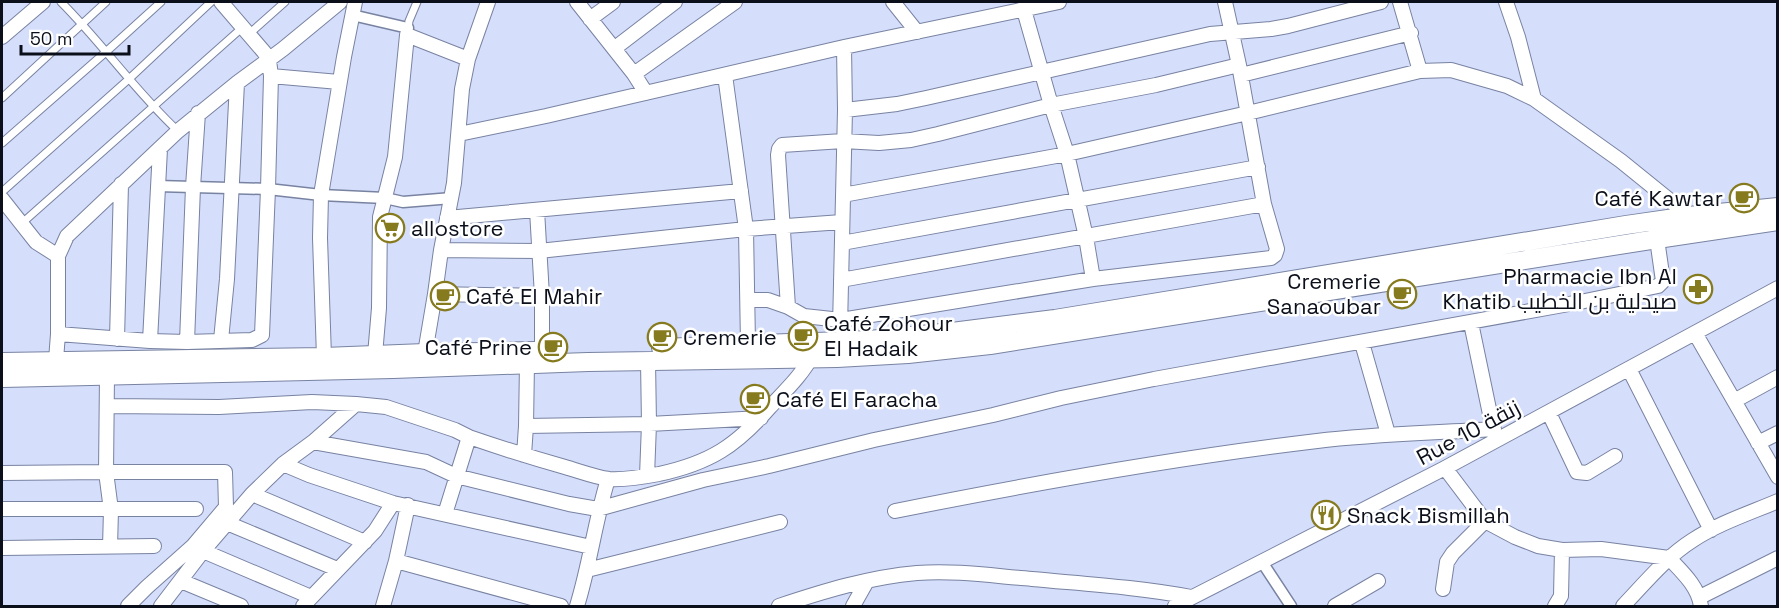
<svg xmlns="http://www.w3.org/2000/svg" width="1779" height="608" font-family="'Space Grotesk',Cairo,sans-serif">
<style>
.lines{fill:none;stroke-linecap:round;stroke-linejoin:round}
.service-casing{stroke:#7883a2;stroke-width:9}
.pedestrian-casing{stroke:#7883a2;stroke-width:13}
.minor-casing{stroke:#7883a2;stroke-width:16}
.secondary-casing{stroke:#7883a2;stroke-width:20}
.service{stroke:#fff;stroke-width:7}
.pedestrian{stroke:#fff;stroke-width:10}
.minor{stroke:#fff;stroke-width:14}
.secondary{stroke:#fff;stroke-width:18}
.labels{text-anchor:middle;stroke-width:5;stroke-linejoin:round;paint-order:stroke}
.poi-label{font-size:22px;fill:#0b0f1a;stroke:#fff;text-anchor:start}
.street-label{font-size:22px;fill:#0b0f1a;stroke:#fff}
</style>
<rect width="100%" height="100%" fill="#d5defa"/>
<g class="lines">
<g class="service-casing">
<path id="service" d="M61,2C102,43 136,92 178,131
M408,29L409,21L417,2
M249,34L285,2
M2,98L106,2
M2,143L107,51L161,2
M2,192L130,78L211,2
M21,224L243,27"/>
</g>
<g class="pedestrian-casing">
<path id="pedestrian" d="M352,15L408,28
M157,186L268,189L321,195L385,198L403,202L452,198
M1262,562L1291,606"/>
</g>
<g class="minor-casing">
<path id="minor" d="M221,2L264,52L269,60L271,76L339,82
M577,2L634,74L646,93
M893,2L917,32
M1225,2L1239,65L1264,204L1277,249L1275,255L1271,258L1093,279L841,320L804,316L788,307L778,155L779,149L782,145L843,141L879,143L911,140L938,134L1051,105L1156,85L1239,65
M1400,2L1420,71
M1506,2L1518,37L1534,99
M1024,10L1051,105L1067,154L1086,237L1093,279
M590,19L613,2
M2,37L43,2
M615,48L675,2
M634,74L735,2
M725,75L746,229L748,344
M1241,75L1411,33
M845,110L897,104L926,98L1210,34L1271,29L1288,26L1381,2
M459,134L546,116L844,47L1059,2
M843,195L1067,154L1248,113L1420,71L1451,70L1507,86L1534,99L1621,161L1689,216
M2,199L36,242L58,256
M537,210L542,296V351
M447,218L741,191
M842,243L1258,167
M441,250L539,251L746,229L842,222
M841,280L1264,204
M435,294L542,296
M748,300H768L788,307
M1471,323L1495,438
M840,327L845,110L844,47
M1695,333L1778,477
M58,334L150,341L187,342L252,340L262,335L268,189L271,76
M117,339L121,184
M221,340L227,279L237,83
M150,341L160,149
M187,342L193,187L198,113
M1362,343L1388,434
M425,353L435,294L441,250L454,183L462,89L468,59L488,2
M375,355L379,308L380,217L395,157L407,35L468,59
M324,357L320,238L321,195L344,57L355,2
M56,360L58,334V256L67,236L178,131L237,83L283,49L340,2
M1629,369L1711,530
M107,375L106,472H225L226,507L193,546L147,587L128,606
M1734,401L1778,377
M107,406L219,407L312,402L356,404L386,407L455,430L469,437L445,514
M1549,413L1577,472L1587,473L1615,456
M526,426L649,424L761,418
M469,437C501,448 533,458 565,467C579,471 595,477 609,479C626,480 643,477 659,474C710,463 736,446 770,407C785,391 803,374 813,354
M313,442L426,462L456,476L569,504L598,509L703,480L769,466L874,440L993,415L1061,398L1154,379L1580,302L1658,286L1663,281L1656,232
M1758,443L1778,433
M524,455L526,426L527,363
M283,464L309,475L393,503L591,547
M1445,468L1485,521L1515,537L1538,546L1562,550L1601,549L1669,558C1682,572 1698,586 1701,606
M2,473L106,472L111,510L110,547
M647,476L649,424L648,361
M252,494L365,542
M2,509H196
M895,511C1034,483 1175,458 1317,441C1375,434 1435,433 1494,429
M227,523L337,569
M2,548L154,546
M203,551L311,597
M396,561L561,606
M587,570L780,522
M181,581L241,606
M1443,589L1447,562L1453,553L1485,521
M1700,597L1778,558
M161,606L203,551L252,494L283,464L313,442L356,404
M303,606L375,531L393,503
M383,606L396,561L408,505
M577,606C590,564 595,521 608,479
M779,606C824,591 870,577 917,573C955,570 994,576 1032,579C1085,584 1138,587 1191,597
M853,606L867,581
M1175,606L1445,468L1778,288
M1335,606L1378,581
M1555,606L1561,596L1562,550
M1623,606C1645,583 1666,557 1693,540C1719,523 1750,513 1778,501"/>
</g>
<g class="secondary-casing">
<path id="secondary" d="M661,348L869,340L952,332L1055,319L1626,225L1689,216L1778,207
M2,362L324,357L425,353L535,351
M2,378L393,369L588,362L837,358L908,354L990,345L1657,239L1778,221"/>
</g>
<use href="#service" class="service"/>
<use href="#pedestrian" class="pedestrian"/>
<use href="#minor" class="minor"/>
<use href="#secondary" class="secondary"/>
</g>
<defs>
<g id="cafe-ring" transform="scale(1.5)"><circle r="9.5" fill="#fff" stroke="#867a1f" stroke-width="1.5"/><path d="M-5.5-4.5H6V0H3Q3 3.5 0 3.5H-2.5Q-5.5 3.5-5.5 0ZM3-3.2v2h1.7v-2ZM-6 4.5H4V6H-6Z" fill="#867a1f"/></g>
<g id="supermarket-ring" transform="scale(1.5)"><circle r="9.5" fill="#fff" stroke="#867a1f" stroke-width="1.5"/><path d="M-6-5.5h2.5l.6 2H6L4.5 2H-2.5L-4.4-4H-6ZM-1.5 3.2a1.3 1.3 0 1 0 .1 0ZM3 3.2a1.3 1.3 0 1 0 .1 0Z" fill="#867a1f"/></g>
<g id="pharmacy-ring" transform="scale(1.5)"><circle r="9.5" fill="#fff" stroke="#867a1f" stroke-width="1.5"/><path d="M-2-6h4v4h4v4h-4v4h-4v-4h-4v-4h4Z" fill="#867a1f"/></g>
<g id="restaurant-ring" transform="scale(1.5)"><circle r="9.5" fill="#fff" stroke="#867a1f" stroke-width="1.5"/><path d="M-5-6h1v4h1v-4h1v4h1v-4h1v5L-1.5 .5V6h-2V.5L-5-1ZM5-6V6H3V1.5H1.5Q1.5-4 5-6Z" fill="#867a1f"/></g>
</defs>
<g fill-rule="evenodd">
<use href="#cafe-ring" x="1744" y="198"/>
<use href="#supermarket-ring" x="390" y="228"/>
<use href="#pharmacy-ring" x="1698" y="289"/>
<use href="#cafe-ring" x="1402" y="294"/>
<use href="#cafe-ring" x="445" y="296"/>
<use href="#cafe-ring" x="803" y="336"/>
<use href="#cafe-ring" x="662" y="337"/>
<use href="#cafe-ring" x="553" y="347"/>
<use href="#cafe-ring" x="755" y="399"/>
<use href="#restaurant-ring" x="1326" y="515"/>
</g>
<g class="labels">
<g class="poi-label">
<text x="1723" y="206" text-anchor="end">Café Kawtar</text>
<text x="411" y="236">allostore</text>
<text x="1677" y="284" text-anchor="end">Pharmacie Ibn Al<tspan x="1677" dy="25">Khatib صيدلية بن الخطيب</tspan></text>
<text x="1381" y="289" text-anchor="end">Cremerie<tspan x="1381" dy="25">Sanaoubar</tspan></text>
<text x="466" y="304">Café El Mahir</text>
<text x="824" y="331">Café Zohour<tspan x="824" dy="25">El Hadaik</tspan></text>
<text x="683" y="345">Cremerie</text>
<text x="532" y="355" text-anchor="end">Café Prine</text>
<text x="776" y="407">Café El Faracha</text>
<text x="1347" y="523">Snack Bismillah</text>
</g>
<g class="street-label">
<text transform="translate(1468 432) rotate(-28)" y="8">Rue 10 زنقة</text>
</g>
</g>
<rect width="1779" height="608" fill="none" stroke="#0b0f1a" stroke-width="6"/>
<path d="M21 45v9h108v-9" fill="none" stroke="#0b0f1a" stroke-width="3"/>
<text x="30" y="45" font-size="18" fill="#0b0f1a" stroke="#ffffff" stroke-width="4.5" paint-order="stroke">50 m</text>
</svg>
